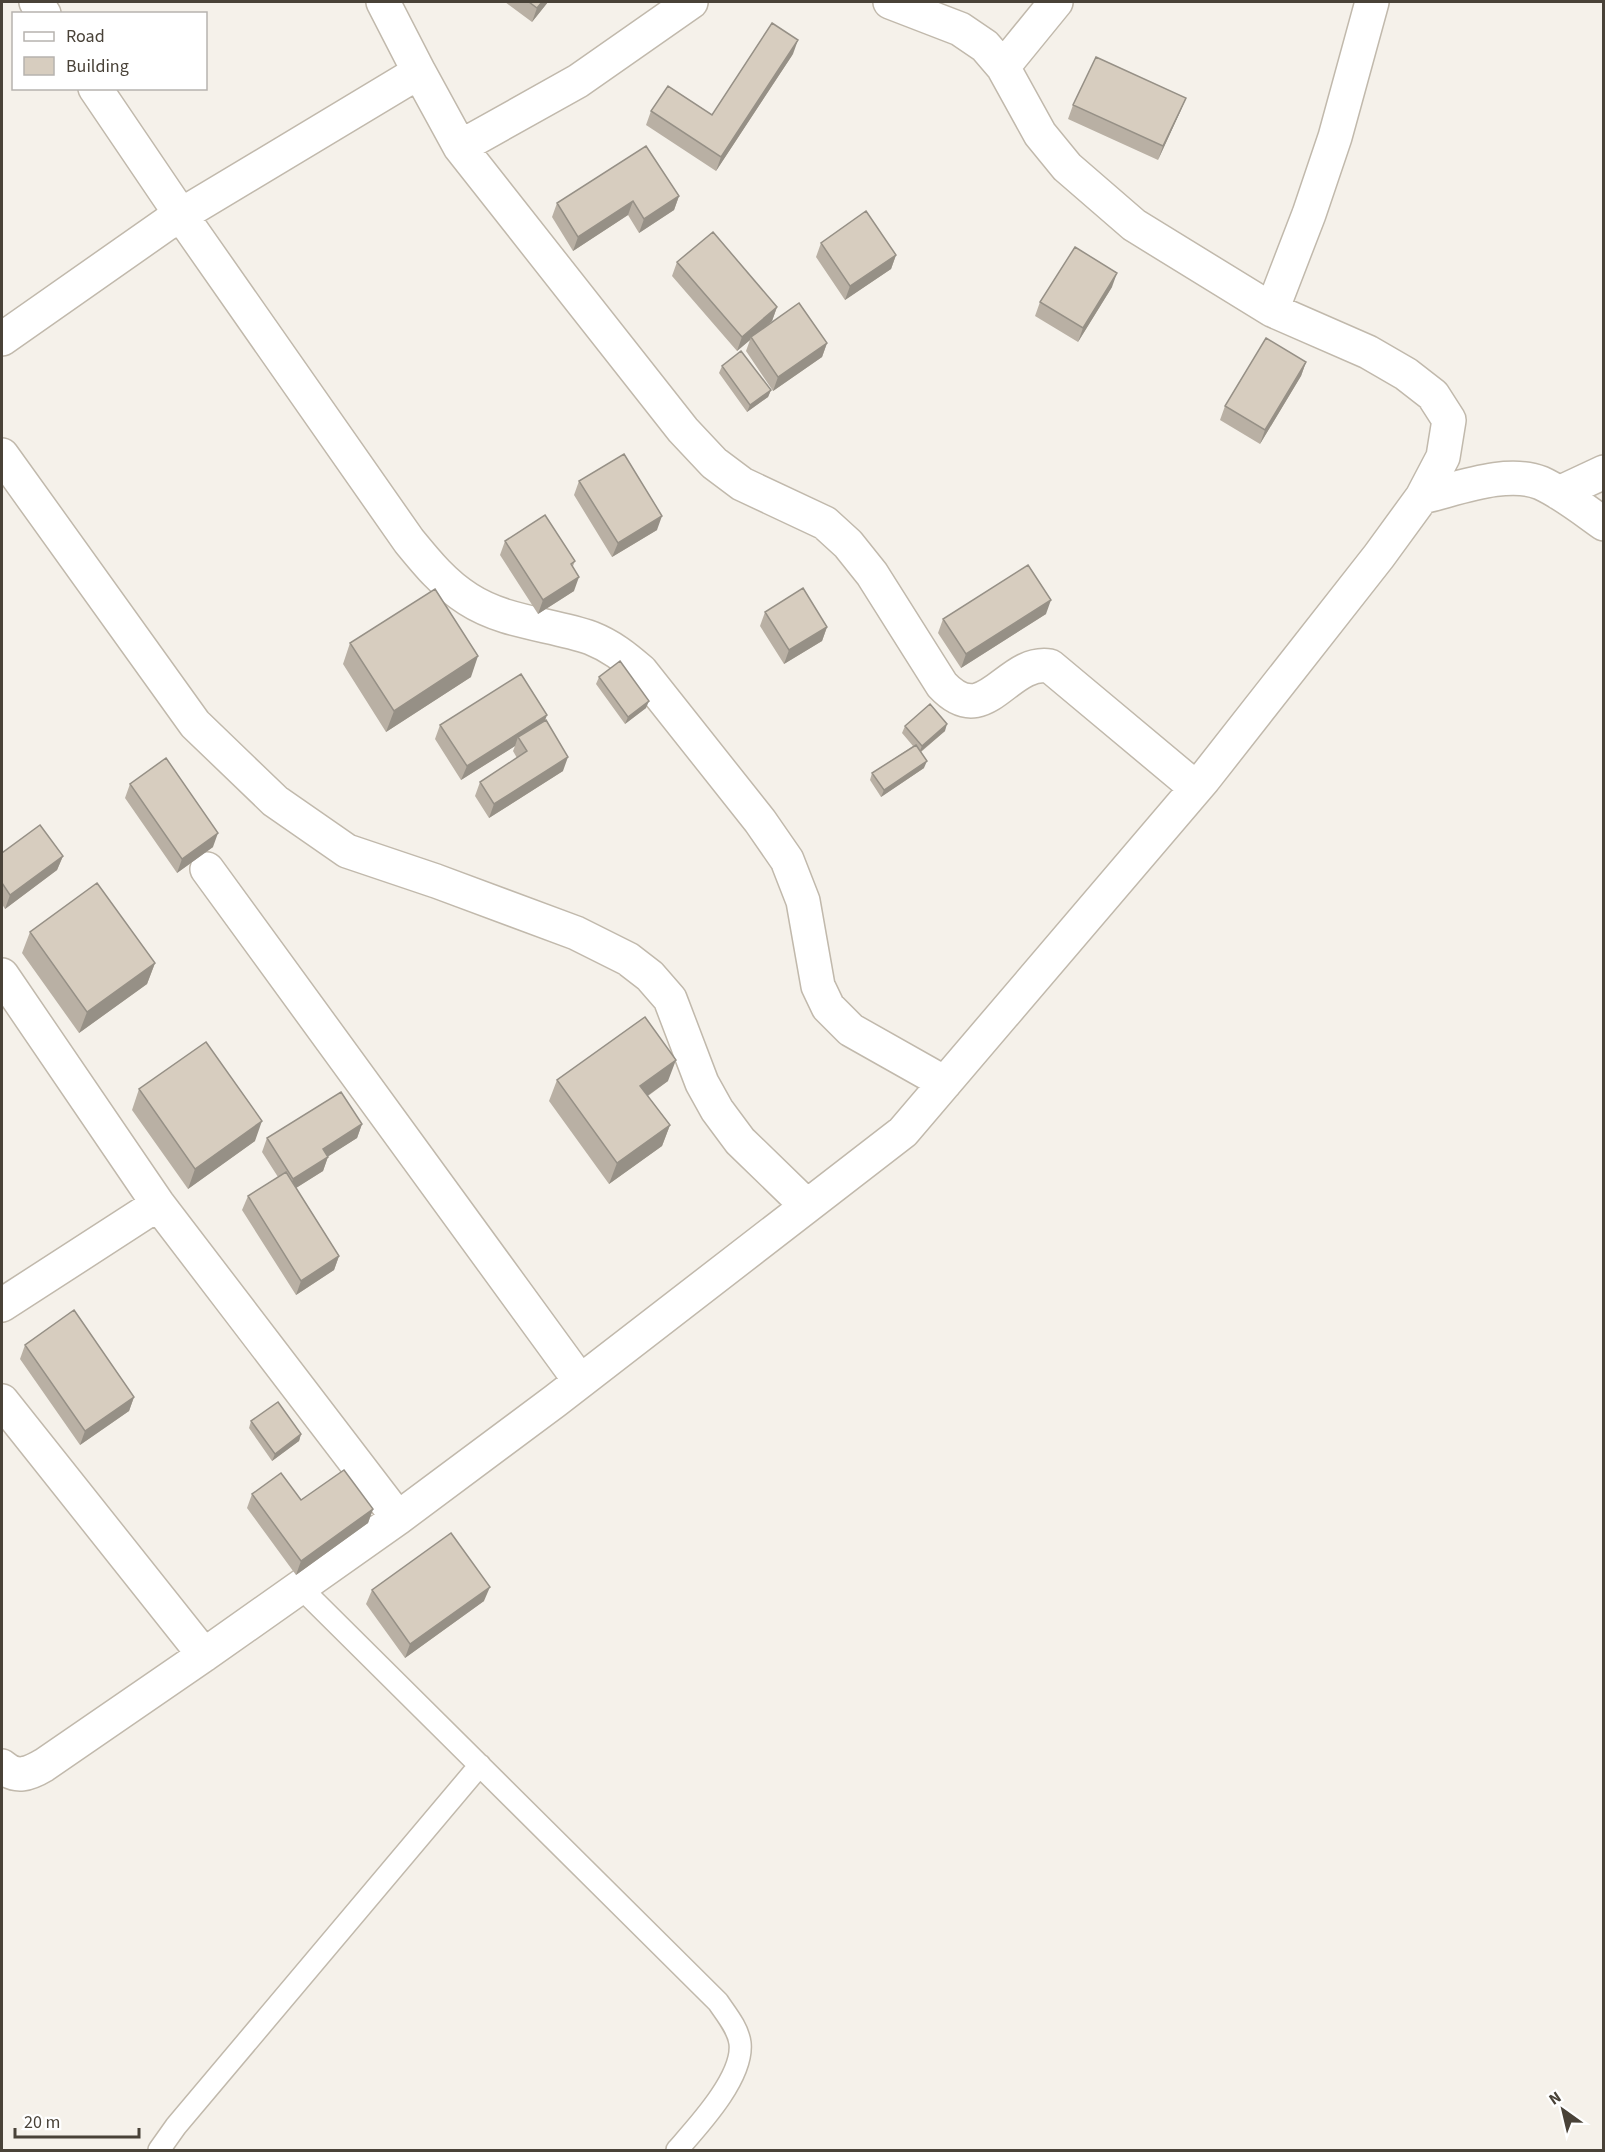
<svg xmlns="http://www.w3.org/2000/svg" width="1605" height="2152" font-family="'Source Sans 3',sans-serif">
<style>
.lines{fill:none;stroke-linecap:round;stroke-linejoin:round}
.service-casing{stroke:#c1b9ac;stroke-width:24}
.minor-casing{stroke:#c1b9ac;stroke-width:36}
.service{stroke:#fff;stroke-width:21}
.minor{stroke:#fff;stroke-width:33}
.wall{fill:#b9b0a4}
.shaded-wall{fill:#969086}
.building{fill:#d7cdbf;stroke:#969086;stroke-width:1.5}
</style>
<rect width="100%" height="100%" fill="#f5f1ea"/>
<g class="lines">
<g class="service-casing">
<path id="service" d="M301,1588L718,2002C726,2014 738,2028 740,2043C744,2077 698,2126 677,2150
M159,2150L176,2126L480,1765"/>
</g>
<g class="minor-casing">
<path id="minor" d="M36,2L44,14
M383,2L419,72
M1003,67L1056,2
M95,88L181,215L409,541C427,563 444,584 468,599C505,623 551,624 591,638C611,646 625,657 641,671L760,821L787,860L803,901L818,986L828,1007L851,1030L945,1083
M460,147L578,81L691,2
M1272,310L1309,214L1335,137L1372,2
M2,339L166,224L419,72L460,147L683,430L714,463L742,484L825,523L848,544L872,574L942,685C986,732 1006,659 1050,666L1196,788
M2,455L195,724L275,801L347,851L436,881L576,933L628,959L650,976L670,999L702,1083L717,1110L740,1141L807,1206
M1559,493L1604,472
M1422,497C1457,489 1507,469 1541,483C1563,493 1584,510 1604,524
M207,869L580,1381
M2,975L158,1204L398,1518
M2,1305L158,1204
M2,1401L204,1655
M2,1766C16,1779 29,1774 44,1765L204,1655L398,1518L555,1401L903,1132L1204,779L1379,556L1422,497L1443,457L1449,420L1433,395L1406,374L1368,352L1272,310L1134,225L1067,167L1040,134L1003,67L985,46L960,29L890,2"/>
</g>
<use href="#service" class="service"/>
<use href="#minor" class="minor"/>
</g>
<path class="wall" d="M505,2H548L532,22Z
M793,54L716,171L646,125L651,111L712,115Z
M1186,98L1180,112L1158,160L1068,119L1073,105Z
M679,196L674,210L639,233L628,215L573,251L552,217L557,203Z
M821,243L896,255L891,269L845,300L816,257Z
M677,262L777,307L772,321L763,329L827,343L822,357L773,391L746,351L750,340L737,351L672,276Z
M1112,287L1078,342L1035,316L1040,302Z
M1306,362L1301,376L1260,444L1220,420L1225,406Z
M722,366L771,390L768,397L747,412L719,373Z
M579,481L657,530L612,557L574,495Z
M505,541L575,561L573,566L574,591L538,614L500,555Z
M765,612L827,627L822,641L784,664L760,626Z
M1046,614L961,668L938,633L943,619Z
M350,643L471,677L386,732L343,664Z
M599,677L646,708L625,724L596,684Z
M545,721L563,771L489,818L475,796L480,782L517,758L513,751L515,746L461,780L435,739L440,725Z
M905,726L945,731L921,752L924,768L881,797L870,780L872,773L913,746L902,733Z
M130,784L213,847L177,873L125,798Z
M2,853L63,856L57,870L5,909L2,904Z
M30,932L155,963L147,984L79,1033L22,953Z
M557,1080L668,1081L648,1096L670,1125L662,1146L609,1184L549,1101Z
M139,1089L255,1141L188,1189L132,1110Z
M362,1124L357,1138L328,1156L323,1171L296,1188L339,1256L334,1270L296,1295L242,1210L248,1196L278,1177L262,1152L267,1138Z
M25,1345L134,1397L129,1411L80,1445L20,1359Z
M251,1421L301,1434L299,1441L272,1461L249,1428Z
M252,1494L301,1500L373,1509L368,1523L296,1575L247,1508Z
M372,1590L484,1601L405,1658L366,1604Z"/>
<path class="shaded-wall" d="M542,2H548L532,22L537,8Z
M798,40L793,54L716,171L721,157Z
M1186,98L1180,112L1158,160L1163,146Z
M679,196L674,210L639,233L644,219Z
M633,201L628,215L573,251L578,237Z
M896,255L891,269L845,300L850,286Z
M1117,273L1112,287L1078,342L1083,328Z
M777,307L772,321L752,338L751,337L750,340L737,351L742,337Z
M827,343L822,357L773,391L778,377Z
M1306,362L1301,376L1260,444L1265,430Z
M771,390L768,397L747,412L750,405Z
M662,516L657,530L612,557L618,543Z
M579,577L574,591L538,614L543,600Z
M1051,600L1046,614L961,668L966,654Z
M827,627L822,641L784,664L789,650Z
M478,656L471,677L386,732L394,711Z
M649,701L646,708L625,724L628,717Z
M547,715L542,729L518,737L515,746L461,780L467,766Z
M947,724L945,731L919,753L922,746Z
M568,757L563,771L489,818L494,804Z
M927,761L924,768L881,797L884,790Z
M218,833L213,847L177,873L182,859Z
M63,856L57,870L5,909L10,895Z
M155,963L147,984L79,1033L87,1012Z
M676,1060L668,1081L633,1106L640,1086Z
M262,1121L255,1141L188,1189L195,1169Z
M362,1124L357,1138L318,1163L323,1149Z
M670,1125L662,1146L609,1184L617,1163Z
M328,1157L323,1171L288,1193L293,1179Z
M339,1256L334,1270L296,1295L301,1281Z
M134,1397L129,1411L80,1445L85,1431Z
M301,1434L299,1441L272,1461L275,1454Z
M373,1509L368,1523L296,1575L301,1561Z
M490,1587L484,1601L405,1658L410,1644Z"/>
<path class="building" d="M529,2H542L537,8Z
M772,23L798,40L721,157L651,111L668,86L712,115Z
M1096,57L1186,98L1163,146L1073,105Z
M646,146L679,196L644,219L633,201L578,237L557,203Z
M866,211L896,255L850,286L821,243Z
M713,232L777,307L742,337L677,262Z
M1075,247L1117,273L1083,328L1040,302Z
M799,303L827,343L778,377L751,337Z
M1266,338L1306,362L1265,430L1225,406Z
M741,351L771,390L750,405L722,366Z
M624,454L662,516L618,543L579,481Z
M545,515L575,561L571,564L579,577L543,600L505,541Z
M1028,565L1051,600L966,654L943,619Z
M803,588L827,627L789,650L765,612Z
M435,589L478,656L394,711L350,643Z
M620,661L649,701L628,717L599,677Z
M521,674L547,715L467,766L440,725Z
M930,704L947,724L922,746L905,726Z
M546,720L568,757L494,804L480,782L527,751L518,737Z
M916,745L927,761L884,790L872,773Z
M166,758L218,833L182,859L130,784Z
M40,825L63,856L10,895L2,883V853Z
M97,883L155,963L87,1012L30,932Z
M645,1017L676,1060L640,1086L670,1125L617,1163L557,1080Z
M206,1042L262,1121L195,1169L139,1089Z
M341,1092L362,1124L323,1149L328,1157L293,1179L267,1138Z
M286,1172L339,1256L301,1281L248,1196Z
M74,1310L134,1397L85,1431L25,1345Z
M278,1402L301,1434L275,1454L251,1421Z
M344,1470L373,1509L301,1561L252,1494L281,1473L301,1500Z
M451,1533L490,1587L410,1644L372,1590Z"/>
<rect width="1605" height="2152" fill="none" stroke="#494238" stroke-width="6"/>
<rect x="12" y="12" width="195" height="78" fill="#ffffff" stroke="#b6b3af" stroke-width="1.5"/>
<rect x="24" y="32" width="30" height="9" fill="#ffffff" stroke="#b6b3af" stroke-width="1.5"/>
<text x="66" y="42" font-size="18" fill="#494238">Road</text>
<rect x="24" y="57" width="30" height="18" fill="#d7cdbf" stroke="#b6b3af" stroke-width="1.5"/>
<text x="66" y="72" font-size="18" fill="#494238">Building</text>
<g transform="translate(1563 2110) rotate(326)" stroke="#ffffff" stroke-width="4.5" paint-order="stroke">
<path d="M0-4.5L10 22L0 15L-10 22Z" fill="#494238"/>
<text y="-9" font-size="16" font-weight="bold" text-anchor="middle" fill="#494238">N</text>
</g>
<path d="M15 2128v9h124v-9" fill="none" stroke="#494238" stroke-width="3"/>
<text x="24" y="2128" font-size="18" fill="#494238" stroke="#ffffff" stroke-width="4.5" paint-order="stroke">20 m</text>
</svg>
